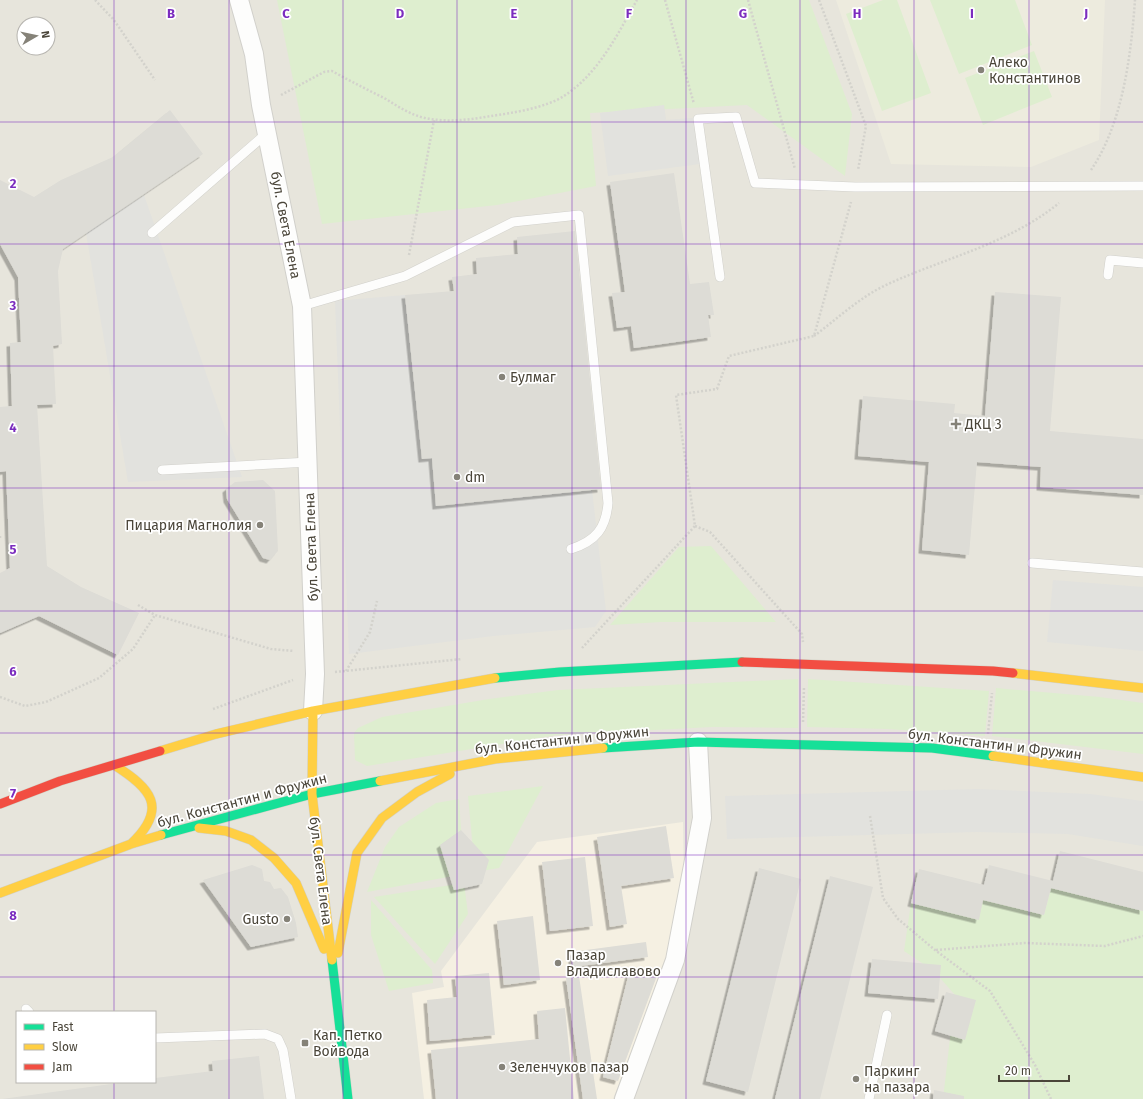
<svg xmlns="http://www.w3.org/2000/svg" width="1143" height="1099" font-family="'Fira Sans',sans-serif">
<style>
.residential{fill:#e7e5dc;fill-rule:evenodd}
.commercial{fill:#f5f0e2}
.education{fill:#edebde}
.green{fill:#deeecf}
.parking{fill:#e2e2de}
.building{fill:#dddcd6;filter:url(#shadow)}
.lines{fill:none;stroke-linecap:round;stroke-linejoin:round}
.lane-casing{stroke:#d1d0cb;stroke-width:10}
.street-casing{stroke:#d1d0cb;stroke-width:20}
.fast-casing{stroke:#d2d0c5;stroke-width:10}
.slow-casing{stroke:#d2d0c5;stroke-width:10}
.jam-casing{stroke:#d2d0c5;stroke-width:10}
.path{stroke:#d3d2cc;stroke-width:2.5;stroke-dasharray:2 2;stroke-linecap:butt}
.lane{stroke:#fdfdfc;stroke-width:9}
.street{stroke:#fdfdfc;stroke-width:18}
.fast{stroke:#16e098;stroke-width:9}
.slow{stroke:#ffcf43;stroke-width:9}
.jam{stroke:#f24e42;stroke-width:9}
.grid{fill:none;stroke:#7b2cbf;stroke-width:1;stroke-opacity:0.55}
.poi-dot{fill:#858278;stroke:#fff;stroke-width:1.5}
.labels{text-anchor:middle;stroke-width:3.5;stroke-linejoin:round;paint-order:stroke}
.poi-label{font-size:14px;fill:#4a4539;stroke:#fff;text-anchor:start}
.street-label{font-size:14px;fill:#4a4539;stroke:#fff}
.grid-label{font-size:13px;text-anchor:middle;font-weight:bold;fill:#7b2cbf;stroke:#fff;stroke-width:3.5;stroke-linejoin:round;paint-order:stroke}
</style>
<defs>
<filter id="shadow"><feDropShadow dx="-3.5" dy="3.5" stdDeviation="0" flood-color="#0004"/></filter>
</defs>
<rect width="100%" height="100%" fill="#f3f3ee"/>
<path class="residential" d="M0,0H1143V1099H0ZM24,24H48V48H24ZM17,1012H155V1082H17Z"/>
<path class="commercial" d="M683,822L684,876L671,954L613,1099H424L412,993L444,987L441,971L537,842Z"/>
<path class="education" d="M836,0H1105L1099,140L1031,167L891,164Z"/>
<path class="green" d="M277,0H809L852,114L845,176L747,105L590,113L596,186L497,205L322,224Z
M883,0H897L931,93L882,111L846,14Z
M930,0H1015L1032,45L959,74Z
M1034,51L1052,97L983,125L965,78Z
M711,546L776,622H661L610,625L679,547Z
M798,679V728L712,727L557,735L367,766L355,760L354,733L358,728L382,717L489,699L558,690Z
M808,679L989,691L985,736L888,729L807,727Z
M996,688L1100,697L1143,703V754L992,736Z
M543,786L499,868L475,872L468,796Z
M459,799L464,874L367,892L385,847L399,827L436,803Z
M464,883L468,914L435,964L374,897Z
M1051,888L1143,911V1099H943L955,995L934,971L904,951L911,903L978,919L983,900L1044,915Z
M371,900L432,970L433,983L389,991L371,935Z"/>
<path class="parking" d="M664,105L666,120L693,118L700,164L608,176L600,113Z
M144,195L242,477L128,482L86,233Z
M405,295L422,458H432L436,506L592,490L606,611L595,627L493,636L349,654L335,301Z
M1053,580L1143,587V651L1047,642Z
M978,789L1090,794L1143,801V846L1068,834L977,832L727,839L725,796Z"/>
<path class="building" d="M170,110L203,154L63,249L58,271L62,344L53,346L56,404L37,405L47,566L81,587L139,613L118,655L39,616L0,633V573L10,568L6,471L0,472V407L12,406L10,343L21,342L18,277L0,244V180L34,197L61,180L113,157Z
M674,173L690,284L709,282L714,315H708L711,337L634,348L631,326L617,328L612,293L625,292L610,182Z
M575,231L601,489L436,506L432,458L422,459L405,295L454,291L452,277L477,274L476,258L518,254L517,237Z
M995,292L1061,297L1050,431L1143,439V495L1040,487L1041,467L977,462L969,555L922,550L929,462L858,456L863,396L955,404L954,413L985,416Z
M263,480L275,491L278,551L270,560L263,558L227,499L226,489L235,482Z
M666,826L674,878L621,886L627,924L610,927L597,837Z
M461,830L489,860L482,884L454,890L440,845Z
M1060,851L1143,872V911L1051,888L1044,915L983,900L979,920L911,903L919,869L984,885L989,865L1053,881Z
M585,857L593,926L550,931L542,862Z
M252,865L262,869L264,881L270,882L274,889L281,888L288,897L296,923L298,937L251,947L203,880Z
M759,868L801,879L748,1092L706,1081Z
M830,876L873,887L820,1099H775Z
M533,916L540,980L504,985L497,921Z
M646,942L648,957L573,967L571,952Z
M872,959L941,965L938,999L868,993Z
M489,973L495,1035L430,1041L427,1000L457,997L455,976Z
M629,973H658L618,1081L603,1077Z
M579,976L597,1099H583L566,978Z
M946,992L976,1000L965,1040L935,1031Z
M565,1008L574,1099H436L431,1050L539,1039L537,1011Z
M259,1056L264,1099H2L126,1082H155V1078L213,1071L212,1061Z
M934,1090L964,1096V1099H933Z"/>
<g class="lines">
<g class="lane-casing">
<path id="lane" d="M152,233L267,133
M1108,275L1110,260L1143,263
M720,277L698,119L736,117L755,183L855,187L1143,186
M302,306L405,276L513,222L579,215L608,503C606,528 596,541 571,549
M162,470L309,462
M1032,563L1143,572
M26,1009L29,1012
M155,1038L265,1034L278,1039L283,1050L291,1099
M869,1099L887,1015"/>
</g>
<g class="street-casing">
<path id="street" d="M239,0L254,54L261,105L302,306L315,674L313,711
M624,1099L675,960L702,818L698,742"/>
</g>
<g class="fast-casing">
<path id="fast" d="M495,678L560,672L742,662
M603,748L698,742L932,748L993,756
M161,835L312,794L380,781
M332,960L348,1099"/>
</g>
<g class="slow-casing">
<path id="slow" d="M1013,673L1143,688
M313,711L312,794L332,960
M160,751L216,734L313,711L495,678
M993,756L1143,777
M114,765C151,788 169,808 131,844
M380,781L495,759L603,748
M199,828L226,831L251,840L274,858L296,883L324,949
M0,893L131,844L161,835
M338,953L357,853L382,818L417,792L450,774"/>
</g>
<g class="jam-casing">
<path id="jam" d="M742,662L993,671L1013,673
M0,804L60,781L160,751"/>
</g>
<path class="path" d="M95,0L114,20L155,80
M665,0L694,104
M748,0L795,169
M819,0L866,126L858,170
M281,95L324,72L332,71C350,81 368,90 386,99C397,106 408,113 421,117C444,123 468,120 491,116C512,113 545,108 564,96C599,73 617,35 637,0
M1091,170C1123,123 1131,55 1135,0
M409,255L434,120
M814,336C837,319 860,297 886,285C944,258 1009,244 1059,203
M695,526L710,532L802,634L803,642
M0,536V538
M138,605L155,615L271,649L294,651
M582,648L695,526L676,395L717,389L729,356L814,336L851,202
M346,671L370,632L377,601
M335,672L462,659
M0,697L25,706L46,702L99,678L133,649L155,615
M213,709L293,680
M803,722L804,687
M988,734L992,693
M870,816L883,898L898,919L935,950L990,991L1035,1065L1051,1099
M936,950L1025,943L1105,946L1143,936"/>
<use href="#lane" class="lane"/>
<use href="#street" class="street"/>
<use href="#fast" class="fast"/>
<use href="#slow" class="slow"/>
<use href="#jam" class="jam"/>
</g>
<path class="grid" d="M114,0V1012M229,0V1099M343,0V1099M457,0V1099M572,0V1099M686,0V1099M800,0V1099M914,0V1099M1029,0V1099M0,122H1143M0,244H1143M0,366H1143M0,488H1143M0,611H1143M0,733H1143M0,855H1143M0,977H1143M114,1082V1099"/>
<g class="poi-dot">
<circle cx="981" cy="70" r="4"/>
<circle cx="502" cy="377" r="4"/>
<path d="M954 418h4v4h4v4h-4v4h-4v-4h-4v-4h4z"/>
<circle cx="457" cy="477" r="4"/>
<circle cx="260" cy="525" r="4"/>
<circle cx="287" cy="919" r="4"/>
<circle cx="558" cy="963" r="4"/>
<rect x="301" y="1039" width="8" height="8" rx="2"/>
<circle cx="502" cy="1067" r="4"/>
<circle cx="856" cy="1079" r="4"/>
</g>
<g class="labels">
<g class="poi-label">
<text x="989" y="67">Алеко<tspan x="989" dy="16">Константинов</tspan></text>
<text x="510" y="382">Булмаг</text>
<text x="965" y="429">ДКЦ 3</text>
<text x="465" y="482">dm</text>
<text x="252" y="530" text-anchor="end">Пицария Магнолия</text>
<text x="279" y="924" text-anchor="end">Gusto</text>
<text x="566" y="960">Пазар<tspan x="566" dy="16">Владиславово</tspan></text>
<text x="313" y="1040">Кап. Петко<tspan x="313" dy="16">Войвода</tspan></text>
<text x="510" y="1072">Зеленчуков пазар</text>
<text x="864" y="1076">Паркинг<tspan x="864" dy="16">на пазара</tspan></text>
</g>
<g class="street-label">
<text transform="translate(286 225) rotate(79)" y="5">бул. Света Елена</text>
<text transform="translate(311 547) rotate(-92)" y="5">бул. Света Елена</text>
<text transform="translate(562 740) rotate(-6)" y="5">бул. Константин и Фружин</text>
<text transform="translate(995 744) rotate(7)" y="5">бул. Константин и Фружин</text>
<text transform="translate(242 800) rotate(-15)" y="5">бул. Константин и Фружин</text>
<text transform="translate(321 871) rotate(83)" y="5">бул. Света Елена</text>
</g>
</g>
<g class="grid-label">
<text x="171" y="18">B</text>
<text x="286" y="18">C</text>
<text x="400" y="18">D</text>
<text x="514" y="18">E</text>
<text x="629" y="18">F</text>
<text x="743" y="18">G</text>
<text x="857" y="18">H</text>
<text x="972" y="18">I</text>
<text x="1086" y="18">J</text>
<text x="13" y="188">2</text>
<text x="13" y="310">3</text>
<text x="13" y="432">4</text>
<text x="13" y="554">5</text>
<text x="13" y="676">6</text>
<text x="13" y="798">7</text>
<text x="13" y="920">8</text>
</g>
<rect x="16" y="1011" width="140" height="72" fill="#ffffff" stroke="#b7b5b0"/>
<rect x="24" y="1024" width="20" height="6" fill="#16e098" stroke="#b7b5b0"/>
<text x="52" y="1031" font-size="12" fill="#4a4539">Fast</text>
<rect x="24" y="1044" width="20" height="6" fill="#ffcf43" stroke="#b7b5b0"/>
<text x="52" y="1051" font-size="12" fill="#4a4539">Slow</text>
<rect x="24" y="1064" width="20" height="6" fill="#f24e42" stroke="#b7b5b0"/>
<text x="52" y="1071" font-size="12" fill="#4a4539">Jam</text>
<g transform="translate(36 36) rotate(81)"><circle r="19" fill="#ffffff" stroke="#b7b5b0"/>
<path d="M0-3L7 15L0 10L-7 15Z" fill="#858278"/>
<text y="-6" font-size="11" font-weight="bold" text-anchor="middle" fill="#4a4539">N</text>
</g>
<path d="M999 1075v6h70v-6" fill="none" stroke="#4a4539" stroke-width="2"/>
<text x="1005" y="1075" font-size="12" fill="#4a4539" stroke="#ffffff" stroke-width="3" paint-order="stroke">20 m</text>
</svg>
